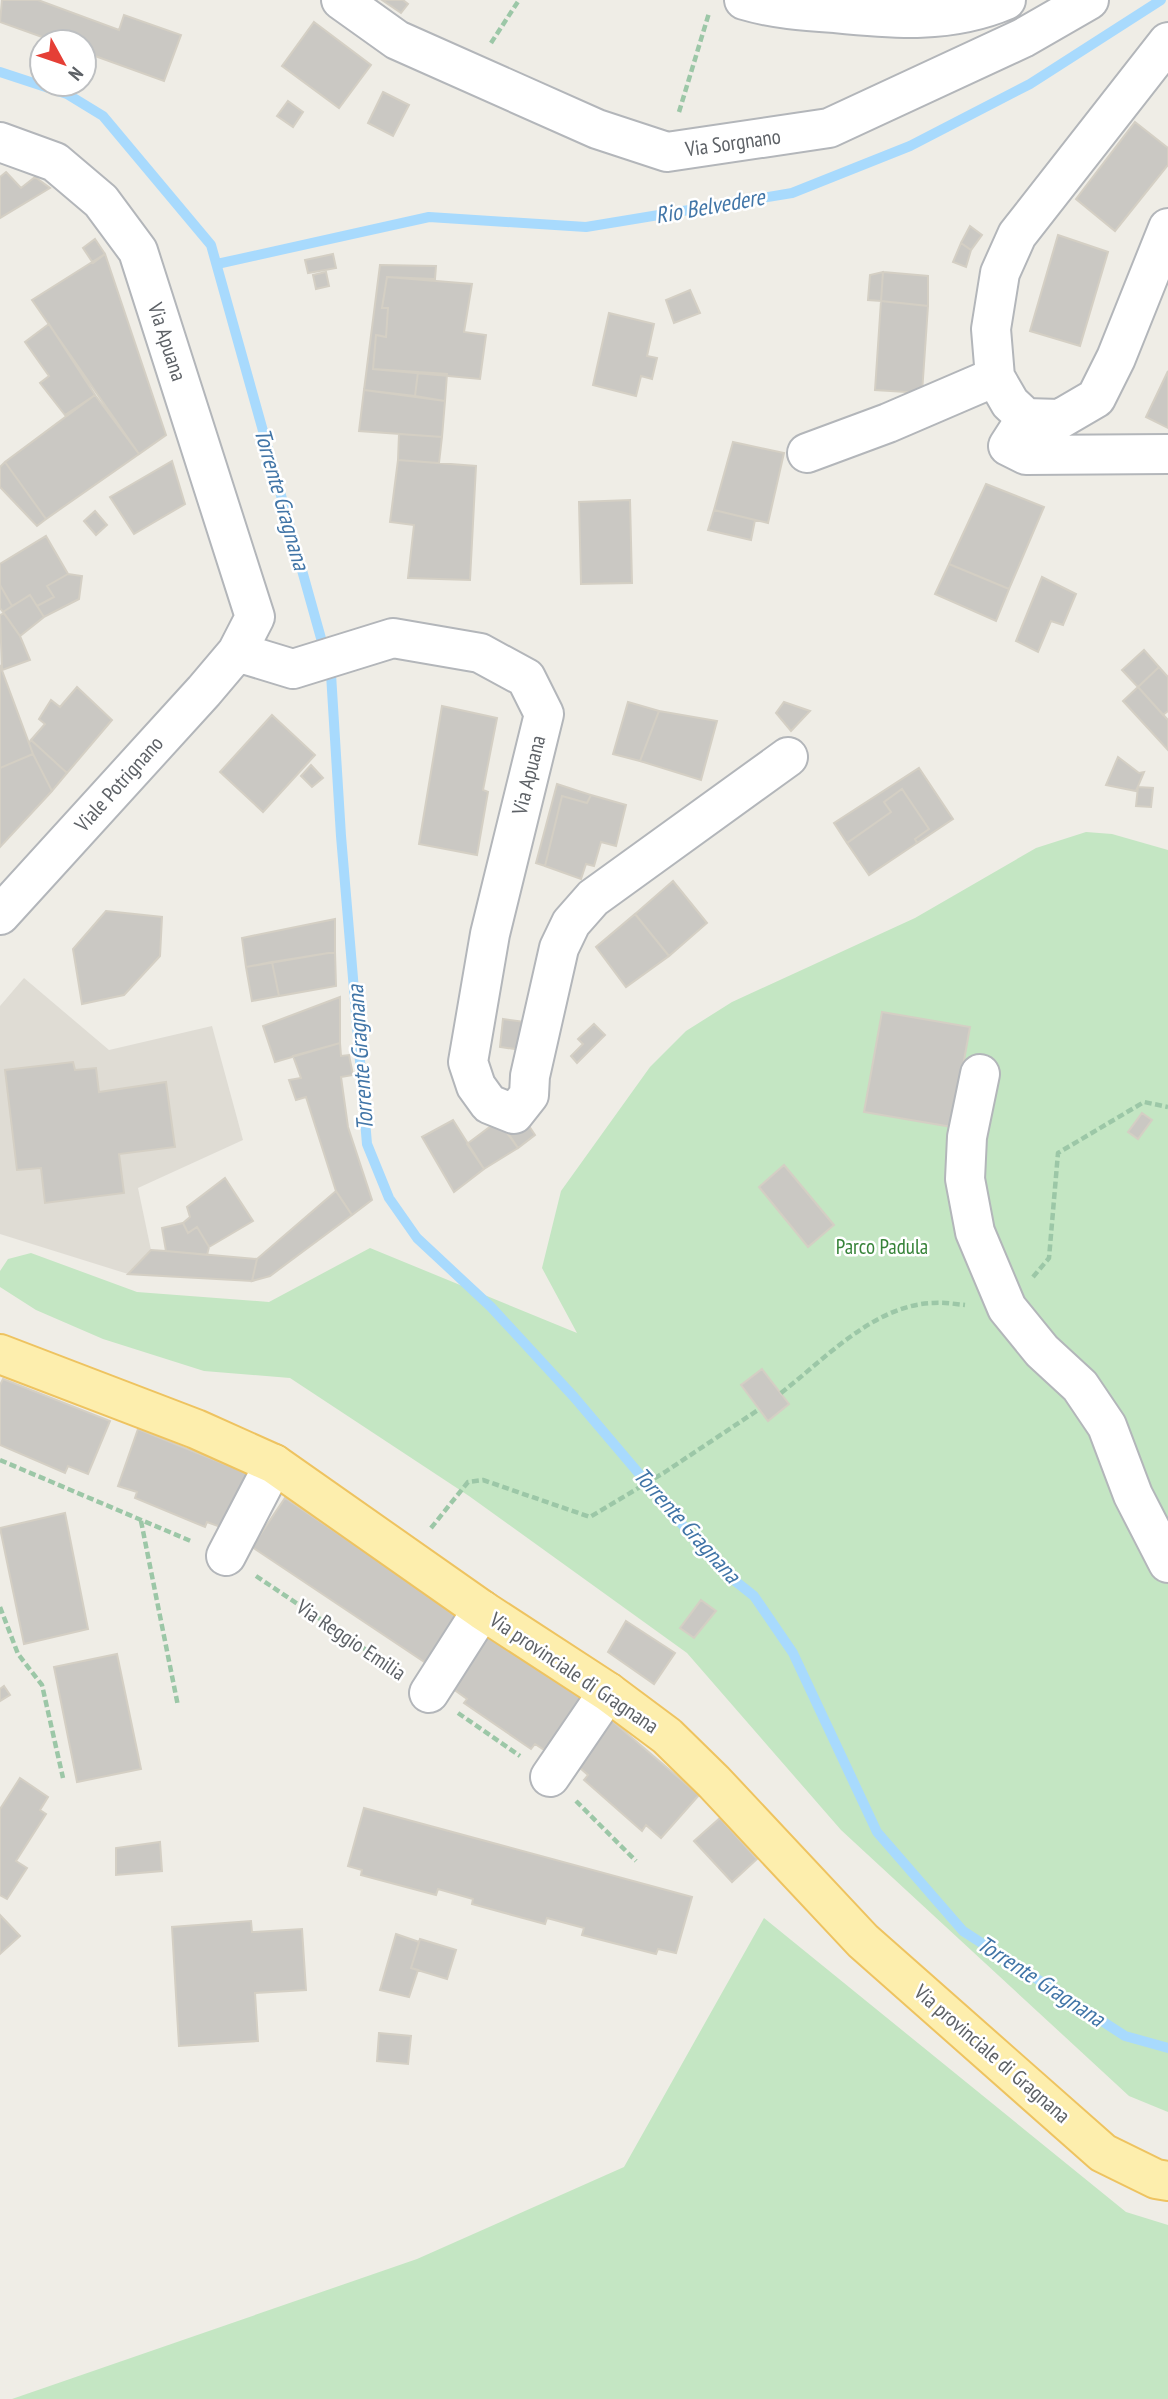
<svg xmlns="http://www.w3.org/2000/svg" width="1168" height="2399" font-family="'PT Sans Narrow',sans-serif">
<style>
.education{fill:#dfdcd4}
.green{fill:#c4e6c3}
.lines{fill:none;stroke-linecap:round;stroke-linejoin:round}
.stream{stroke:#a8dafd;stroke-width:10}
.building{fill:#cac8c3;stroke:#d4cfc4;stroke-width:2}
.minor-casing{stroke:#b3b6ba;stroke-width:42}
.major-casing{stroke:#eec360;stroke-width:42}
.path{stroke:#9cc7a7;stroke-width:4.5;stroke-dasharray:7 3.5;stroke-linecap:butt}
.minor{stroke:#fff;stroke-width:38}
.major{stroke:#fdeead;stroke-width:38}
.labels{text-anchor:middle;stroke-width:5;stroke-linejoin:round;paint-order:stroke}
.street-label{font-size:21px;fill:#5d6166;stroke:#fff}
.park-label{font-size:21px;fill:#378339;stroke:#fff}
.water-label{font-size:23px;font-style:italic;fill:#4175a7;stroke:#fff}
</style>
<rect width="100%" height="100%" fill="#efede6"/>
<path class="education" d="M24,978L109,1050L212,1026L243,1140L138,1188L151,1250L128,1274L0,1234V1006Z"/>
<path class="green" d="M1086,832L1112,834L1168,850V2112L1129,2096L841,1830L687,1653L469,1496L290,1378L204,1371L103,1339L36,1310L0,1287V1271L8,1259L31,1253L137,1292L269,1302L370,1248L577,1333L542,1268L561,1191L650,1067L686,1031L732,1002L915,918L1036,848Z
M764,1918L1126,2212L1168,2225V2399H12L417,2259L624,2167Z"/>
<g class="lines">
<path class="stream" d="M0,72L67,94L103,116L211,245L331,674L341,836L367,1144L389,1198L417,1238L491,1307L574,1397L720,1569L754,1596L793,1653L877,1832L963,1931L1125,2036L1168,2048
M217,264L429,217L586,227L792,193L910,146L1030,84L1161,0"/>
</g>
<path class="building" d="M2,0H38L119,30L124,15L181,35L164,81L84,52V42H56L0,22Z
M382,0H403L408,4L401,13Z
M314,22L371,65L339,108L282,66Z
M383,92L409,105L393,136L368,123Z
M288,101L303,112L293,127L277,116Z
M1135,122L1168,148V165L1115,231L1076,199Z
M6,172L21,188L35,177L50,188L0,218V177Z
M970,226L982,235L971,250L961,243Z
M1058,235L1108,252L1080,346L1030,331Z
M95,239L105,254L93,263L83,248Z
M961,243L971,250L966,267L953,262Z
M105,254L166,435L139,454L32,300Z
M333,254L336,268L308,273L305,260Z
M380,265L436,266L435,279L387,277L382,308H388L386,337L376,335L373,369L418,372L415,396L364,390Z
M326,272L329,286L316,289L313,275Z
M883,272L928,276V306L881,301Z
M883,272L881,301L868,300L870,275Z
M387,277L472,284L464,332L486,335L480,379L373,369L376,335L386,337L388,308H382Z
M690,290L700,313L674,323L666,300Z
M881,301L928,306L922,393L875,390Z
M609,313L654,324L647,356L657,358L652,379L641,376L636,396L593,385Z
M49,324L95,395L65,415L40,383L49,376L25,342Z
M1168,371V428L1146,417Z
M418,372L447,374L445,401L415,396Z
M364,390L445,401L442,437L359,431Z
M95,395L139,454L46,519L5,462Z
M399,434L442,437L439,463L398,460Z
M733,442L784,453L768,523L714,510Z
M398,460L476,466L470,580L408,578L414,525L390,522Z
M172,461L185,504L134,534L110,497Z
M5,462L46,519L37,526L0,487V467Z
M986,484L1044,507L1009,589L949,564Z
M630,500L632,583L581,584L579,502Z
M714,510L755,520L751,540L708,530Z
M95,511L107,525L96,535L84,521Z
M46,536L68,574L47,586L54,597L37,606L30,595L12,606L0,585V564Z
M949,564L1009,589L996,621L935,594Z
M68,574L82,576L79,599L44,617L37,606L54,597L47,586Z
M1042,577L1076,594L1063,625L1051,621L1038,652L1016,641Z
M0,585L12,606L3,612L0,608Z
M30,595L44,617L20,636L3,612Z
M4,613L20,636L30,660L2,670L0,615Z
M1144,650L1159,667L1138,687L1122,670Z
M0,665L33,754L0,768Z
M1159,667L1168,677V711L1163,715L1138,687Z
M77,687L112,720L67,773L31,740L45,724L39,719L51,700L60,707Z
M1138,687L1168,720V750L1123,701Z
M628,702L659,711L640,761L613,754Z
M784,702L810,711L791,731L776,713Z
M442,706L497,718L483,790L488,792L477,855L419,844Z
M659,711L717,721L701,780L640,761Z
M272,715L315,755L263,812L220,772Z
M31,740L67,773L52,791L33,754L29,743Z
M33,754L52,791L0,847V768Z
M1118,757L1139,773L1144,772L1136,791L1106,785Z
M311,765L323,778L312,787L301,776Z
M919,768L953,819L917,843L915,839L929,829L902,789L884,802L891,812L847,843L834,823Z
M557,784L591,795L587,803L562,796L545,866L536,863Z
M1138,787L1153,788L1151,807L1136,806Z
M902,789L929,829L915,839L917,843L869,875L847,843L891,812L884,802Z
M591,795L626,805L616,846L601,842L594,866L586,864L581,879L545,866L562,796L587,803Z
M673,881L707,923L669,956L635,914Z
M106,911L162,917L160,956L124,995L82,1004L73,949Z
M635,914L669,956L626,987L596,947Z
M335,919V952L246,967L242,938Z
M335,952L336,986L279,996L272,962Z
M272,962L279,996L252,1001L246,967Z
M340,997V1043L275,1062L263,1026Z
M882,1012L970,1027L952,1127L864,1112Z
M503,1019L533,1023L529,1051L500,1047Z
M594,1024L605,1035L577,1063L571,1056L583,1044L578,1039Z
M340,1043L341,1056L349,1055L353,1075L341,1077L348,1127L372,1200L352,1215L336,1191L306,1097L296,1100L289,1080L301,1078L293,1056Z
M73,1062L75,1070L96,1068L99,1092L166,1082L175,1147L119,1154L124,1193L45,1203L41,1168L17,1170L5,1070Z
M1142,1113L1152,1120L1138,1139L1128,1132Z
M453,1120L484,1169L454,1192L422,1137Z
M499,1120L518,1148L484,1169L467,1144Z
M525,1120L535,1135L518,1148L505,1130Z
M784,1165L834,1225L808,1247L759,1187Z
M225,1178L253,1221L209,1247L197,1227L188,1233L183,1223L190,1217L187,1207Z
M336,1191L352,1215L270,1276L252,1281L257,1259Z
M183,1223L188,1233L197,1227L209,1247L207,1255L166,1251L162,1228Z
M151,1250L166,1251L257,1259L252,1281L128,1274Z
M762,1369L789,1404L768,1421L741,1385Z
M3,1379L110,1421L88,1474L68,1466L65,1473L0,1445V1385Z
M138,1429L247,1473L226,1529L207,1522L205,1527L135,1498L137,1492L118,1486Z
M285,1498L464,1618L432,1667L252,1547Z
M65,1513L88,1629L24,1644L0,1528Z
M701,1600L716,1611L694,1638L680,1628Z
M626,1621L675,1653L654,1684L608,1652Z
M484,1633L587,1702L552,1755L535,1744L531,1749L464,1703L467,1699L449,1686Z
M117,1654L141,1769L77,1782L54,1667Z
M4,1686L10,1695L0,1701V1689Z
M610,1719L699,1795L661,1838L646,1825L642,1831L584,1780L588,1775L573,1762Z
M20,1778L48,1797L40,1810L46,1814L16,1861L27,1868L7,1899L0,1895V1809Z
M364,1808L692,1897L676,1953L658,1949L656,1954L582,1935L584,1928L547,1918L545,1924L472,1904L473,1899L438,1889L436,1895L361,1875L362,1870L348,1866Z
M720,1818L757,1859L732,1882L694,1841Z
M160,1842L162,1871L116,1875V1848Z
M0,1915L20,1936L0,1954Z
M251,1921L252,1932L302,1929L306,1990L255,1993L258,2041L179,2046L172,1927Z
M396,1934L419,1942L411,1968L418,1970L409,1997L380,1990Z
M420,1939L456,1950L447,1979L411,1968Z
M379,2033L411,2036L408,2064L377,2061Z"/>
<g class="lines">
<g class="minor-casing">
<path id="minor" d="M341,0L397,40L597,129L667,152L829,128L1023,38L1089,0
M744,0C774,9 804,11 835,13C894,19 950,24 1006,0
M1168,42L1017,235L1000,273L991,329L995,377L1010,403L1026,418L1060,419L1096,398L1116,358L1168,228
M0,142L55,162L101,201L138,251L255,617L237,652L204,691L0,915
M1026,418L1008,446L1026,455L1168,454
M807,453L888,423L995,377
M237,652L293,669L393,638L480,653L526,678L544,714L490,934L468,1062L476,1086L489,1104L514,1114L529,1095L530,1076L559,948L571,923L593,898L788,757
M980,1074L967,1137L965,1179L975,1232L1007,1308L1042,1351L1080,1386L1107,1426L1133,1495L1168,1563
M226,1556L274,1464
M429,1693L482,1610
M550,1777L608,1692"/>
</g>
<g class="major-casing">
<path id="major" d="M0,1354L196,1429L274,1464L482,1610L608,1692L667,1736L714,1782L863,1941L1103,2153L1156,2179L1168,2181"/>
</g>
<path class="path" d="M491,43L519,0
M679,112L709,13
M1033,1277L1049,1258L1058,1153L1144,1102L1168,1107
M781,1393C825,1359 874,1305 933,1303C943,1302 955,1304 965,1305
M0,1460L193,1542
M141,1521L178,1706
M431,1528L468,1482L483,1480L590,1517L665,1472L758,1410
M256,1576L399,1672
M0,1607L18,1654L42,1685L63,1778
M458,1713L520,1756
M576,1801L636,1861"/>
<use href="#minor" class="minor"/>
<use href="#major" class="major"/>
</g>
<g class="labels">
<g class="street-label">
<text transform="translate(733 143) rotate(-8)" y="7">Via Sorgnano</text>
<text transform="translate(167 342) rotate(72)" y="7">Via Apuana</text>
<text transform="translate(529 775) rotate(-76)" y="7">Via Apuana</text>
<text transform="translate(119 784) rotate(-48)" y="7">Viale Potrignano</text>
<text transform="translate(351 1640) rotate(34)" y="7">Via Reggio Emilia</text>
<text transform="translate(574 1673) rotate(34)" y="7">Via provinciale di Gragnana</text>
<text transform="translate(992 2054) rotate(41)" y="7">Via provinciale di Gragnana</text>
</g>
<g class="park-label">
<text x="882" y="1254">Parco Padula</text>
</g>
<g class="water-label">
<text transform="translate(710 206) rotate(-10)" y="8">Rio Belvedere</text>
<text transform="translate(282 499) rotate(74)" y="8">Torrente Gragnana</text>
<text transform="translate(360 1058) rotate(-94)" y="8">Torrente Gragnana</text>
<text transform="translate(687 1525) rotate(48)" y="8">Torrente Gragnana</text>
<text transform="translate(1041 1981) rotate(33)" y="8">Torrente Gragnana</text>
</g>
</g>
<g transform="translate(63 63) rotate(130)"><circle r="33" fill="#ffffff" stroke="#bec0c2" stroke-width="2"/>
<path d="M0-5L12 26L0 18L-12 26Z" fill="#e53f36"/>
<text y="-10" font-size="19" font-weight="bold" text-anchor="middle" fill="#5d6166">N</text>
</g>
</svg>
